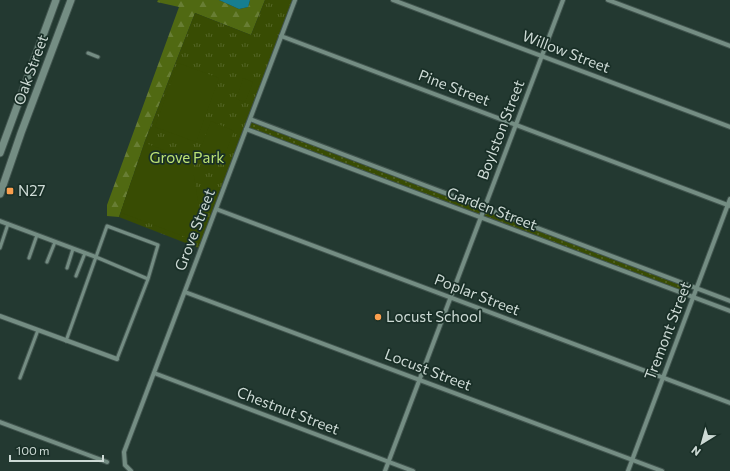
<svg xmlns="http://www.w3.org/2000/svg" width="730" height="471" font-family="Commissioner,sans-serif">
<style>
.grass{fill:url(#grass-dots)}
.forest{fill:url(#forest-firs)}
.park{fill:url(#park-tufts)}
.garden{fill:#384c03}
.water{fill:#167e90}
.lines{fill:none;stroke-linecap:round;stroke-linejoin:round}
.service-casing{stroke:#41544e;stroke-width:5}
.minor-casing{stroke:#41544e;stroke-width:6}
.tertiary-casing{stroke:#41544e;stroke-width:9}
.service{stroke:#748d83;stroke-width:3}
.minor{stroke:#748d83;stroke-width:4}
.tertiary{stroke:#748d83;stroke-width:7}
.poi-dot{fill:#fa9f4e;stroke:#192f27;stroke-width:1.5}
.labels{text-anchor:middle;stroke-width:3.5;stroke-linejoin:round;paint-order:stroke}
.street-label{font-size:15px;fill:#cddad5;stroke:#192f27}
.park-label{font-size:15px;fill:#bce275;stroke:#192f27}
.poi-label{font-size:15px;fill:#cddad5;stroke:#192f27;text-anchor:start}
</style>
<defs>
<pattern id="grass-dots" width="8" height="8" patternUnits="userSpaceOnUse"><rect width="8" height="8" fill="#384c03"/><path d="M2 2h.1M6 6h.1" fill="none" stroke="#546527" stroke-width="1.8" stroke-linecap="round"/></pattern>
<pattern id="forest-firs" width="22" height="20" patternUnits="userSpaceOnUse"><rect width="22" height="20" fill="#506912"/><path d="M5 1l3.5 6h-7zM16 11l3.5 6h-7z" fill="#687e34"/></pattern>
<pattern id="park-tufts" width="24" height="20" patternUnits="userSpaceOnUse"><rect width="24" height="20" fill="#384c03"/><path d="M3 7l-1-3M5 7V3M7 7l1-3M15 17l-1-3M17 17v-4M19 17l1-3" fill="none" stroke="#546527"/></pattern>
</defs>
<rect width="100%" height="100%" fill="#233931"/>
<path class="grass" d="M251,121L690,287L688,294L248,129Z"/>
<path class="forest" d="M158,0H219L239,9L248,7L250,0H265L251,35L195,13L145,141L119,217L107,216V205L179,7L157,2Z"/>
<path class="park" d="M265,0H295L201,249L119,217L145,141L195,13L251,35Z"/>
<path class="garden" d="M178,63L219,78L196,142L155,127Z
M243,78L253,82L245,102L236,99Z
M211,121L234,131L222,162L199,153Z
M145,143L174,154L194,176L199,208L188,238L122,213L121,211Z"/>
<path class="water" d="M219,0H250L248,7L239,9Z"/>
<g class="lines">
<g class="service-casing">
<path id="service" d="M88,53L98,57
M0,248L8,224
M96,257L148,279
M29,258L37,235
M47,262L55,242
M67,268L73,249
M76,276L85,253
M66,341L107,226L158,245L148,279L117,359
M20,378L38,330"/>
</g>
<g class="minor-casing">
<path id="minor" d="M393,0L730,127
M608,0L730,46
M281,36L730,206
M250,119L730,301
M246,129L730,311
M216,209L730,403
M0,221L96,257
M185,292L662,471
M0,316L117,359
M154,373L413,471
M0,422L107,462
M131,471L125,465L124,452L295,0
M385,471L563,0
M628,471L730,199"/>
</g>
<g class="tertiary-casing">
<path id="tertiary" d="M0,153L56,0
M0,194L21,133L71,0"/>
</g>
<use href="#service" class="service"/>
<use href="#minor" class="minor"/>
<use href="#tertiary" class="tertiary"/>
</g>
<g class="poi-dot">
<rect x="6" y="187" width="8" height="8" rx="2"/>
<circle cx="378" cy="317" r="4"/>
</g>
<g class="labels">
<g class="street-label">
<text transform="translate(566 52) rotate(21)" y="5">Willow Street</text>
<text transform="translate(31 70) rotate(-70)" y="5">Oak Street</text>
<text transform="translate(454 88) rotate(21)" y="5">Pine Street</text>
<text transform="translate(501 130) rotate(-69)" y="5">Boylston Street</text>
<text transform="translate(492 209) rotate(21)" y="5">Garden Street</text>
<text transform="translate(195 230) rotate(-69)" y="5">Grove Street</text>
<text transform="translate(477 295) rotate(21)" y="5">Poplar Street</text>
<text transform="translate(668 331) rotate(-69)" y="5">Tremont Street</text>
<text transform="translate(428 370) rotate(21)" y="5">Locust Street</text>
<text transform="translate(288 411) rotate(21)" y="5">Chestnut Street</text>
</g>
<g class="park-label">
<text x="187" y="163">Grove Park</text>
</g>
<g class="poi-label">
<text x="18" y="196">N27</text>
<text x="386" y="322">Locust School</text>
</g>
</g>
<g transform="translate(702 443) rotate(217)" stroke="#192f27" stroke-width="3" paint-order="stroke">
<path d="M0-3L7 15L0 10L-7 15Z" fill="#cddad5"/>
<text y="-6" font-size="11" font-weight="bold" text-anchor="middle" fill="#cddad5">N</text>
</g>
<path d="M10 455v6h93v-6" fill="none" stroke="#cddad5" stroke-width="2"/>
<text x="16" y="455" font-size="12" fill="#cddad5" stroke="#192f27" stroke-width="3" paint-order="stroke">100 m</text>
</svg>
